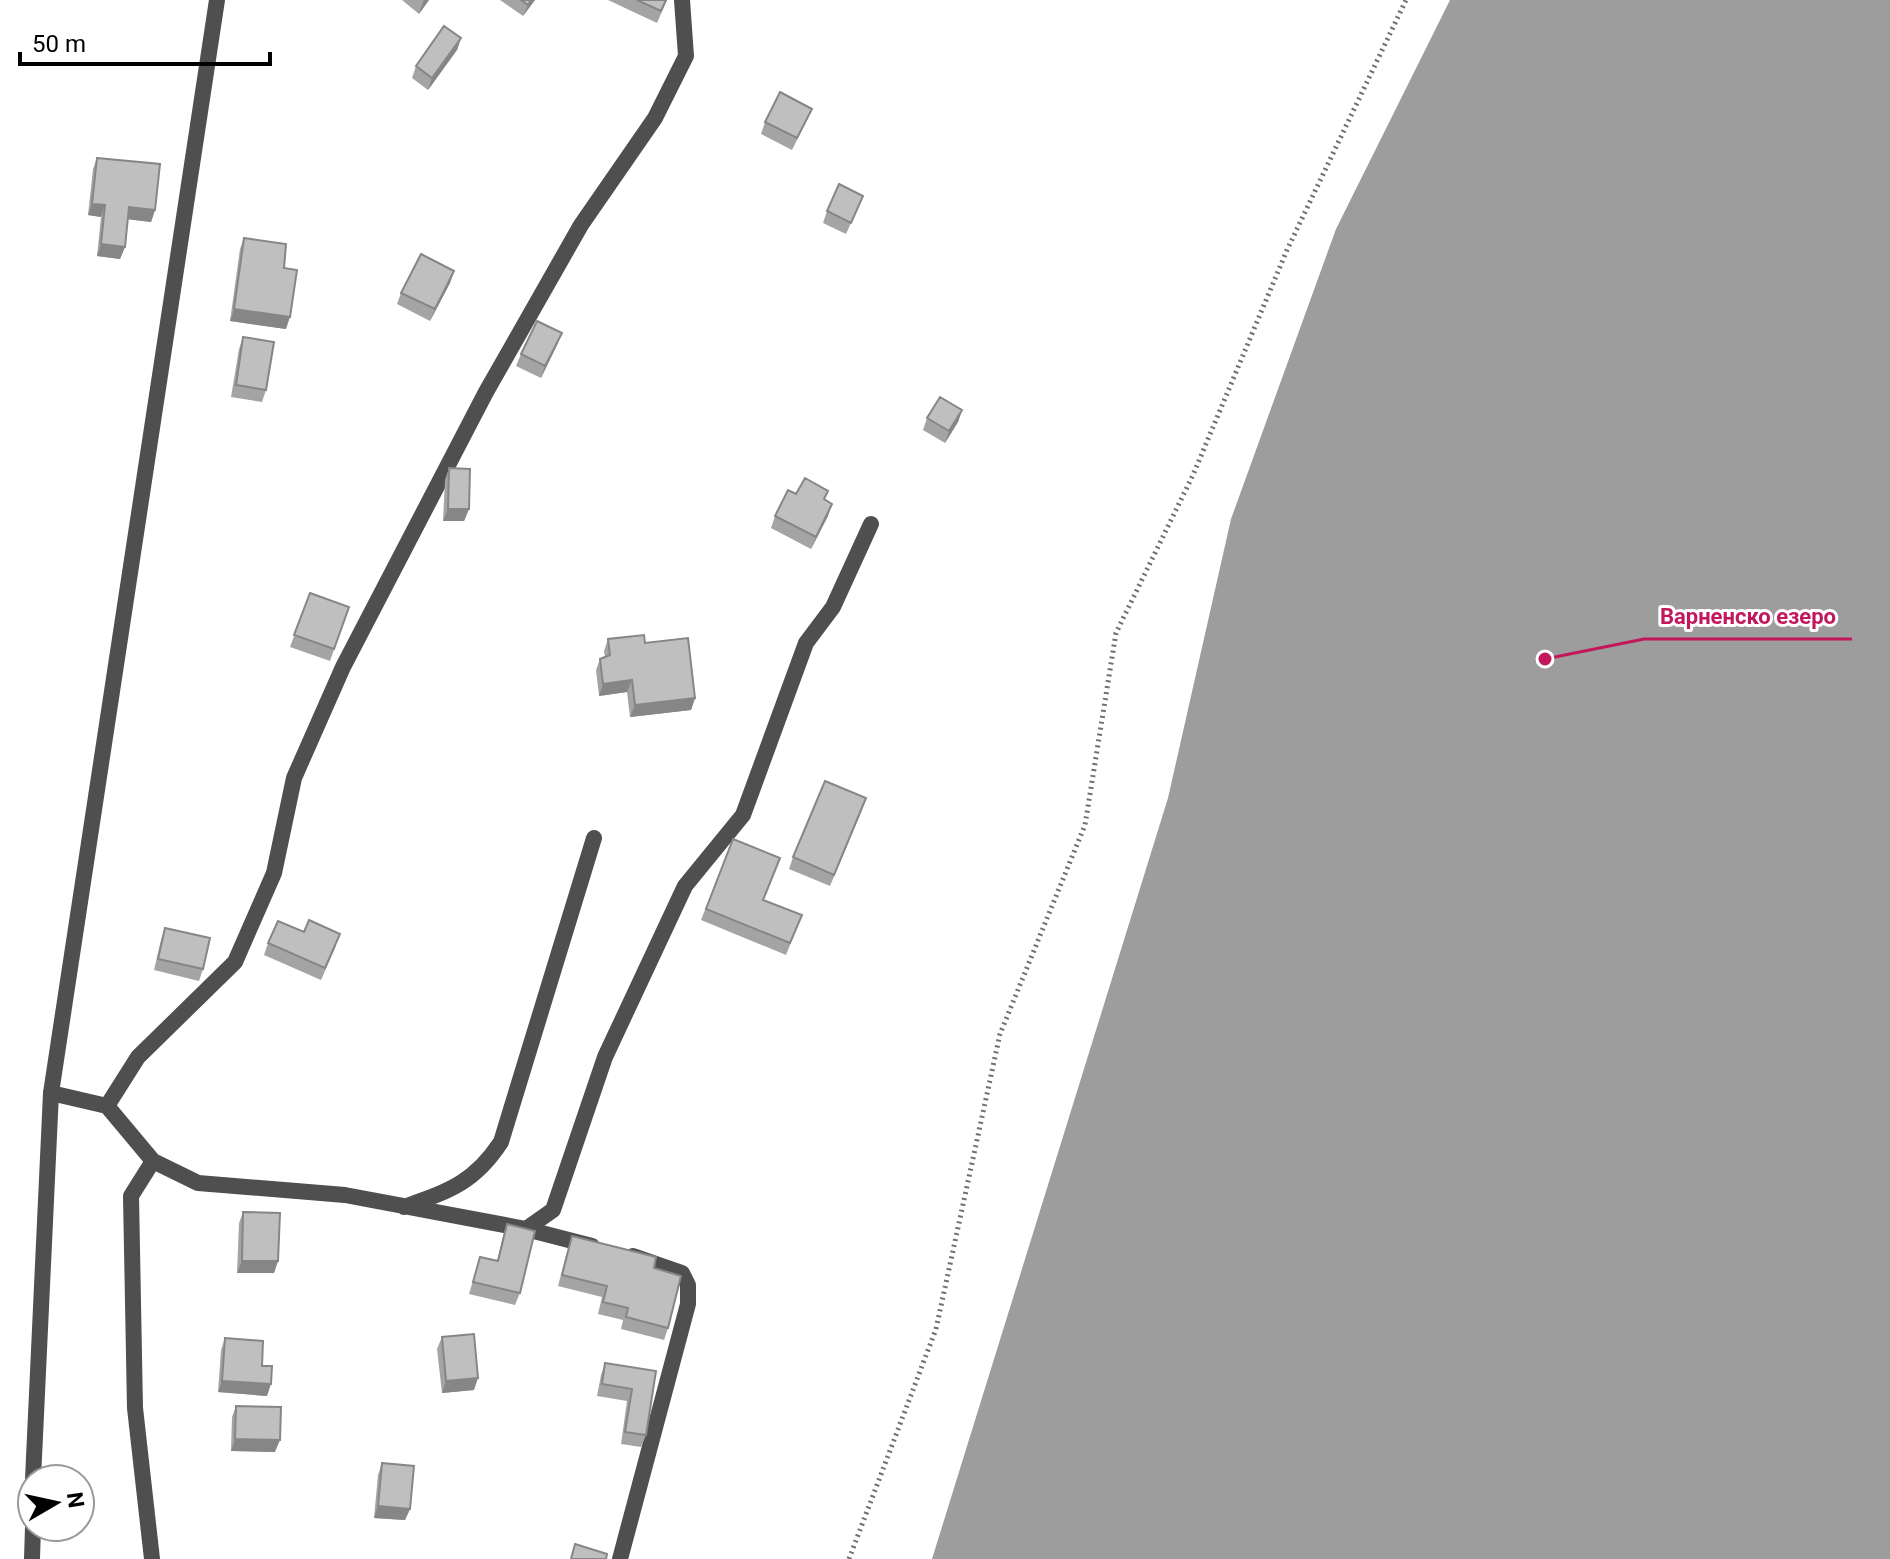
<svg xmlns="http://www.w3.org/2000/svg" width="1890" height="1559" font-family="Roboto,sans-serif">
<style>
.water{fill:#9d9d9d}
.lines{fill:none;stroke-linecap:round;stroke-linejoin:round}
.path{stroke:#717171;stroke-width:5;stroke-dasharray:2 4;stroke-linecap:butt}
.minor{stroke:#4f4f4f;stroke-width:16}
.tertiary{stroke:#4f4f4f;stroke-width:16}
.wall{fill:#a4a4a4}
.shaded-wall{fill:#868686}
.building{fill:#bfbfbf;stroke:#868686;stroke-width:2}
.leader{fill:none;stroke:#c2185b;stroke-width:3}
.callout-dot{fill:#c2185b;stroke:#fff;stroke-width:3}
.callout-label{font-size:22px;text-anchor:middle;font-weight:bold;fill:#c2185b;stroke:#fff;stroke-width:6;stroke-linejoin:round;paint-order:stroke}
</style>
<rect width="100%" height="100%" fill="#fff"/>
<path class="water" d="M1450,0H1890V1559H932L1168,798L1231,519L1336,229Z"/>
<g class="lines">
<path class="path" d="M849,1559L936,1329L1000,1034L1085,825L1116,633L1193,475L1287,250L1406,0"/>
<path class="minor" d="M51,1093L107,1106L153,1161L198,1183L345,1195L526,1229L592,1246
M107,1106L138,1057L235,962L274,873L294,778L343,667L486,392L581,225L655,118L686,56L682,0
M404,1207C449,1191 474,1183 501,1142L594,838
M526,1229L553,1210L605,1057L685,886L743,815L806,643L833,607L871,524
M152,1559L135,1408L131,1196L153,1161
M620,1559L688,1304V1285L682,1273L633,1256"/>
<path class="tertiary" d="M33,1479L51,1093L217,0
M32,1559L33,1527"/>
</g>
<path class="wall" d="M402,0H429L419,14Z
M500,0H535L523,16Z
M608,0H667L657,23Z
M461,38L457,50L428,90L412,78L416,66Z
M812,109L807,120L792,150L761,134L765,122Z
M97,158L155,210L151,222L128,219L125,247L120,259L97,256L101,217L88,215L93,169Z
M863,196L846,234L823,223L827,211Z
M244,238L284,268L286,329L230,321L240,249Z
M454,271L450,283L430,321L397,304L401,293Z
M562,333L557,345L541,378L516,366L521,354Z
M243,337L266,390L262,402L231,397L239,349Z
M962,410L958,422L945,443L923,430L927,418Z
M449,468L469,509L464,521H443L445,480Z
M796,494L825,500L828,516L811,549L771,528L775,516Z
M310,593L349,607L330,661L290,647Z
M608,639L645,643L695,698L691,710L630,717L627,692L599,696L596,670L600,659L605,657L604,651Z
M862,810L830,886L789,869L793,857Z
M733,839L764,900L802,915L786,955L701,920Z
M165,928L203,969L199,981L154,970L161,940Z
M268,943L336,946L321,980L264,955Z
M243,1212L278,1261L274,1273H237L239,1223Z
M507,1224L520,1293L515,1305L469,1294L480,1257L497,1261L503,1236Z
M572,1236L654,1268L668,1328L664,1340L621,1329L623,1320L598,1314L602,1297L558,1286L568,1248Z
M442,1337L474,1390L442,1393L437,1349Z
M225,1338L262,1366L267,1396L218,1392L221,1350Z
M605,1363L656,1371L646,1435L641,1447L621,1444L627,1401L597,1396L601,1375Z
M236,1406L275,1452L231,1451L232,1417Z
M382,1463L410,1509L405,1520L374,1518L378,1475Z"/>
<path class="shaded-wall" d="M424,0H429L419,14L423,2Z
M531,0H535L523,16L528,5Z
M461,38L457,50L428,90L432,78Z
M92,204L105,205L101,217L88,215Z
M129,207L155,210L151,222L125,219Z
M101,244L125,247L120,259L97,256Z
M454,271L450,283L430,321L435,309Z
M234,309L290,317L286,329L230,321Z
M562,333L557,345L541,378L545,366Z
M962,410L958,422L945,443L949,431Z
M832,504L828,516L811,549L816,537Z
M448,509H469L464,521H443Z
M632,680L627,692L599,696L603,684Z
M695,698L691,710L630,717L635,705Z
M242,1261H278L274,1273H237Z
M478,1378L474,1390L442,1393L446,1381Z
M222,1381L271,1384L267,1396L218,1392Z
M235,1439L280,1440L275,1452L231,1451Z
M378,1506L410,1509L405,1520L374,1518Z"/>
<path class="building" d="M521,0H531L528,5Z
M637,0H666L661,11Z
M444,26L461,38L432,78L416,66Z
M780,92L812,109L797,138L765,122Z
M97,158L160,164L155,210L129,207L125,247L101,244L105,205L92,204Z
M839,184L863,196L851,223L827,211Z
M244,238L286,244L284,268L297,270L290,317L234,309Z
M421,254L454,271L435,309L401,293Z
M537,321L562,333L545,366L521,354Z
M243,337L274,342L266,390L236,385Z
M940,397L962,410L949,431L927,418Z
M449,468L470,469L469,509H448Z
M805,478L828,491L824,499L832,504L816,537L775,516L788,490L796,494Z
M310,593L349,607L334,649L294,635Z
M644,635L645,643L688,638L695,698L635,705L632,680L603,684L600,659L610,655L608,639Z
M825,781L866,798L834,875L793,857Z
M733,839L780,858L763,900L802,915L790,943L706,909Z
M309,920L340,934L325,968L268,943L278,921L304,932Z
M165,928L210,938L203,969L158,959Z
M243,1212L280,1213L278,1261H242Z
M507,1224L535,1231L520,1293L473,1282L480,1257L498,1261Z
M572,1236L656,1257L654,1268L681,1276L668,1328L626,1317L628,1308L603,1302L607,1286L562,1275Z
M474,1334L478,1378L446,1381L442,1337Z
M225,1338L263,1341L262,1366H272L271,1384L222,1381Z
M605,1363L656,1371L646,1435L625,1432L632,1389L602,1384Z
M236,1406L281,1407L280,1440L235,1439Z
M382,1463L414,1466L410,1509L378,1506Z
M575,1544L607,1554L606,1559H571Z"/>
<path class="leader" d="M1545 659L1644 639H1852"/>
<circle class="callout-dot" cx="1545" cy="659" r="8"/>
<g class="callout-label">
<text x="1748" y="624">Варненско езеро</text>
</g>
<g transform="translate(56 1503) rotate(81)"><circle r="38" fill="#ffffff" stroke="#999999" stroke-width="2"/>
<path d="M0-6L14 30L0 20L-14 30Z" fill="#000000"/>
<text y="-12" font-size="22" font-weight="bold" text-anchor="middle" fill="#000000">N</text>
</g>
<path d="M20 52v12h250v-12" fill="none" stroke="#000000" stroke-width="4"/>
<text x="32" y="52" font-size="24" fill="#000000" stroke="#ffffff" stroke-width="6" paint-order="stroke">50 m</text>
</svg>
